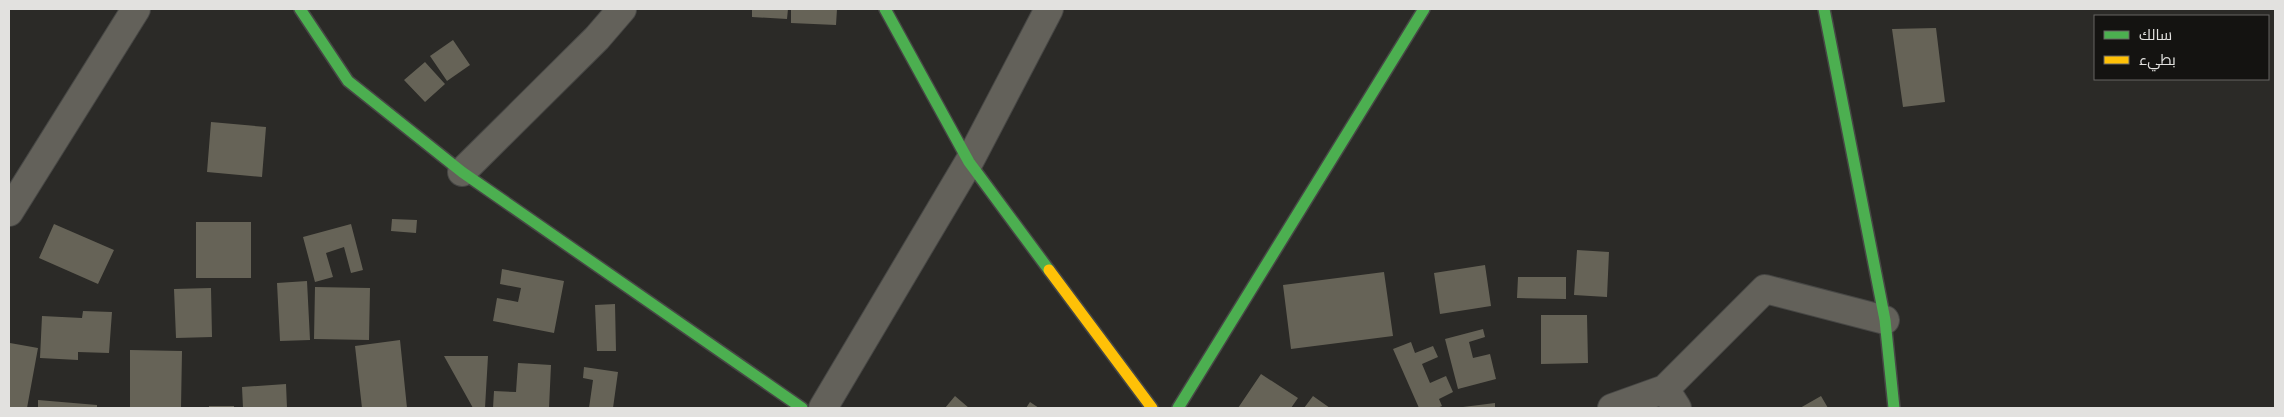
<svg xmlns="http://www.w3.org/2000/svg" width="2284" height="417" font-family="Commissioner,Cairo,sans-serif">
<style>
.building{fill:#666357}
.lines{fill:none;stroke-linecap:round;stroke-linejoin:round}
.street-casing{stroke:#474745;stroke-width:30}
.fast-casing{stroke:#474745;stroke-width:14}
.slow-casing{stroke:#474745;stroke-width:14}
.street{stroke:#63615a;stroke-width:28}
.fast{stroke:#4caf50;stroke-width:11}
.slow{stroke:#ffc107;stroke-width:11}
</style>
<rect width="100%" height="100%" fill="#2b2a27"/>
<path class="building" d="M752,9H788L787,19L752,17Z
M791,9H837L836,25L791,23Z
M1936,28L1945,102L1903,107L1892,29Z
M453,40L470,65L447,81L430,56Z
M425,62L445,84L425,102L404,80Z
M211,122L266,127L262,177L207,172Z
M392,219L417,220L416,233L391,231Z
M196,222H251V278H196Z
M54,224L114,250L98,284L39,258Z
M351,224L363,270L351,273L344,247L326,253L333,277L315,282L303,237Z
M1577,250L1609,252L1607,297L1574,295Z
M1485,265L1491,306L1440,314L1434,273Z
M502,269L564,281L554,333L493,321L497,298L518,302L521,288L500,284Z
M1384,272L1393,336L1291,349L1283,285Z
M1518,277H1566V299L1517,298Z
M307,281L310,340L280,341L277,283Z
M315,287L370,288L369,340L314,339Z
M211,288L212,337L176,338L174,289Z
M615,304L616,351H597L595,305Z
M83,311L112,312L109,353L78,352V360L40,358L42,316L82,318Z
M1541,315H1587L1588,363L1541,364Z
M1483,329L1485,337L1469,342L1473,358L1490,354L1496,379L1458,389L1445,339Z
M400,340L407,408H362L355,346Z
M1411,342L1415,353L1433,346L1438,357L1422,364L1430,383L1446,376L1453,392L1439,399L1442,406L1437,408H1419L1393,349Z
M10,343L38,348L27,408H9Z
M130,350L182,351L181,408H130Z
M444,356H488L485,408H473Z
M518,363L551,365L549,408H493L494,391L516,392Z
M584,367L618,372L613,408H589L593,380L583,378Z
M1261,374L1298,398L1291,408H1238Z
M286,384L287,408H243L242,387Z
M955,396L969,408H945Z
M1313,396L1330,408H1304Z
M1821,396L1828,408H1800Z
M38,400L97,405V408H38Z
M1030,402L1039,408H1026Z
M1495,403V408H1463V407Z
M209,406H234V408H209Z"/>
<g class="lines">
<g class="street-casing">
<path id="street" d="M462,172L597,38L622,9
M9,212L136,9
M823,408L969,162L1049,9
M1612,408L1665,389
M1677,408L1665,389L1765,289L1885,320"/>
</g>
<g class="fast-casing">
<path id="fast" d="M300,9L348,81L462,172L802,408
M885,9L969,162L1049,270
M1824,9L1885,320L1894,408
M1178,408L1424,9"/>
</g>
<g class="slow-casing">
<path id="slow" d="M1049,270L1152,408"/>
</g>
<use href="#street" class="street"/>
<use href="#fast" class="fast"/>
<use href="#slow" class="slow"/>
</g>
<rect width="2284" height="417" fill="none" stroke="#e2e1df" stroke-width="20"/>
<rect x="2094" y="15" width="175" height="65" fill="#141311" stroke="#666563"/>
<rect x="2104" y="31" width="25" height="8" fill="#4caf50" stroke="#666563"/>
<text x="2139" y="40" font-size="15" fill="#e2e1df">سالك</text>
<rect x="2104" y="56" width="25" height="8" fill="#ffc107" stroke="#666563"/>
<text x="2139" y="65" font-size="15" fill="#e2e1df">بطيء</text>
</svg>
